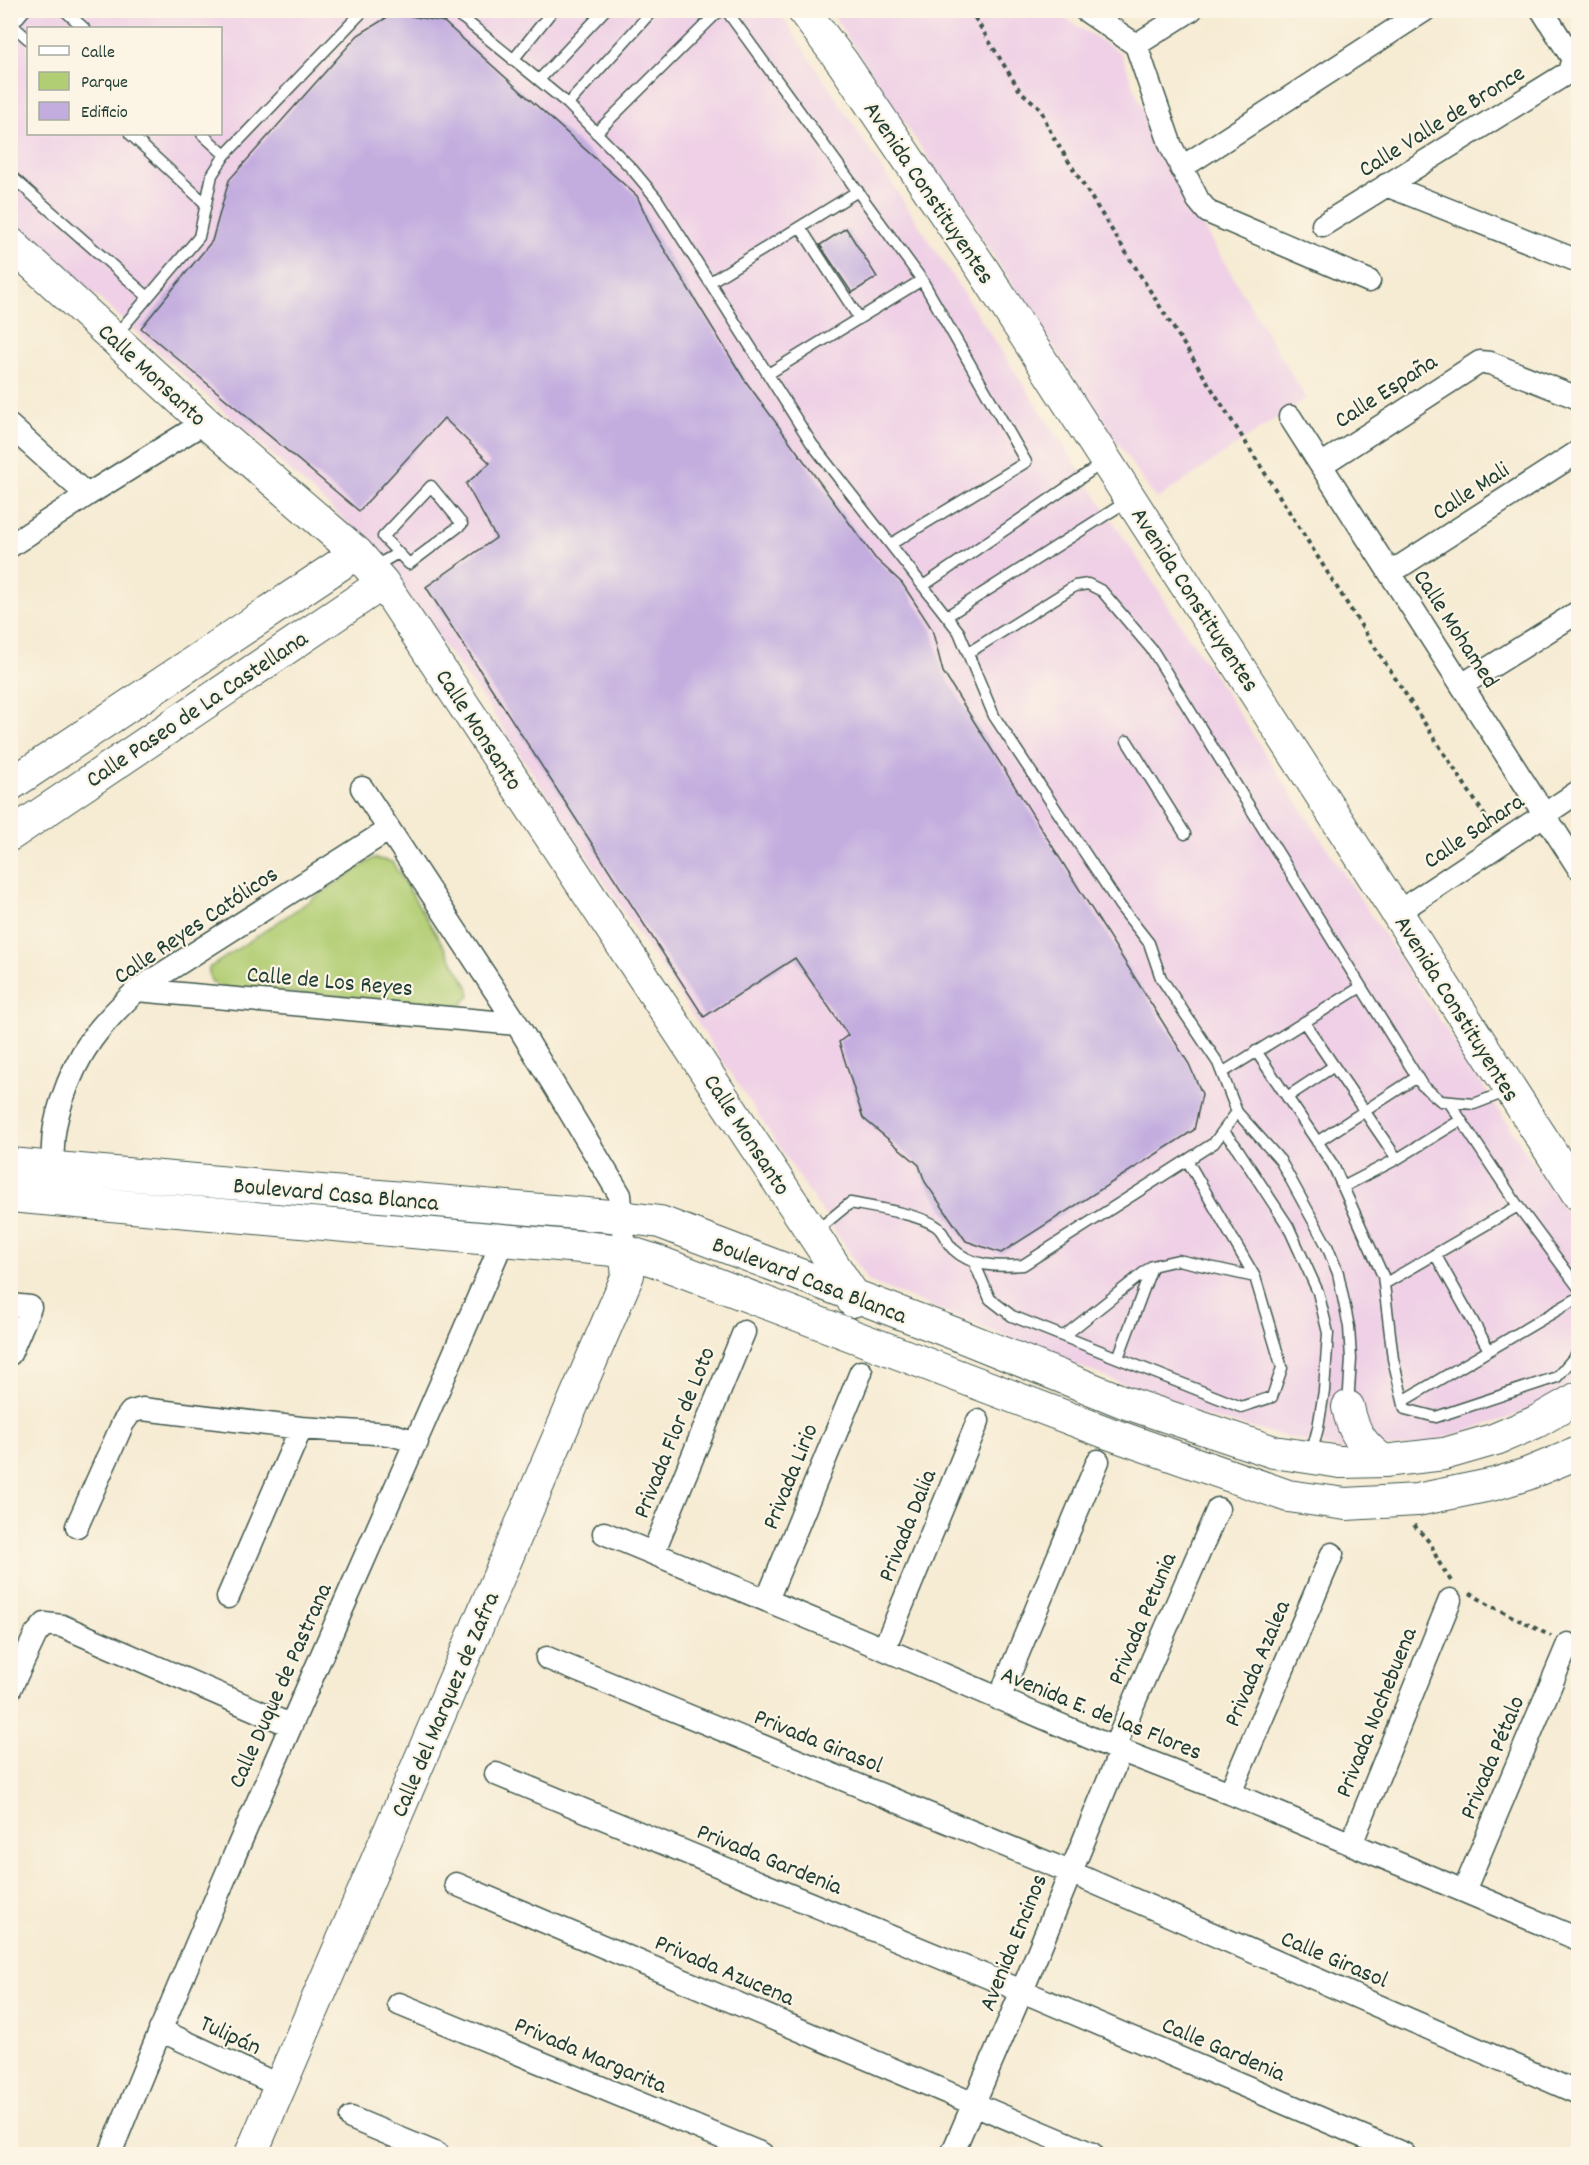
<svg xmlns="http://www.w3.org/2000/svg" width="1589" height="2165" font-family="Dekko,sans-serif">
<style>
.built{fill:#efd0e6;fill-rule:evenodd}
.green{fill:#b2ce74;stroke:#688654;stroke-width:1.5}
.building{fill:#c3addf}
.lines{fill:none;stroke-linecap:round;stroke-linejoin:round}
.lane-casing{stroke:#3f574c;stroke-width:13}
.street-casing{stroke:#3f574c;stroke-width:25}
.secondary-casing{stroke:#3f574c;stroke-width:34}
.path{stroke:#3f574c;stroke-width:4;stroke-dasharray:4.5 4.5;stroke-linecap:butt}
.lane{stroke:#fff;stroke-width:10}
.street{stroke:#fff;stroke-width:22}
.secondary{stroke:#fff;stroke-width:32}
.labels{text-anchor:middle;stroke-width:4.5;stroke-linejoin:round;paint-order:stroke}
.street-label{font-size:24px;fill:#1f3d34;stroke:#fcf5e5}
</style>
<rect width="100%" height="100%" fill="#fcf5e5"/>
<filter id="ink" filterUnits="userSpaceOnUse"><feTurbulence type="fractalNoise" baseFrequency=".0167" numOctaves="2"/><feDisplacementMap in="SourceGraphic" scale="12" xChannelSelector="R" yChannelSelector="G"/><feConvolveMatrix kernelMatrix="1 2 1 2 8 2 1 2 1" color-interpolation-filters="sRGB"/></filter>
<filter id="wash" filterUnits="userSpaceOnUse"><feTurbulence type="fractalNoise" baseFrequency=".008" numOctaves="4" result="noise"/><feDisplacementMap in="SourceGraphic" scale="24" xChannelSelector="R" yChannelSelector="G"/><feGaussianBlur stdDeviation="1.35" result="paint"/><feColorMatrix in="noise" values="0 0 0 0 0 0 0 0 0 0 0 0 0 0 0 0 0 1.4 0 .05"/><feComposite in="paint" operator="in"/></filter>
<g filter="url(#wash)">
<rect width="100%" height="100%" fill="#f6ebd3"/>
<path class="built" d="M11,11H776L784,19L1578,1231V1388L1555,1404L1419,1445L1347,1452L1199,1415L868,1281L486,703L361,535L11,219ZM28,28H220V134H28Z
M830,11H1053L1121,53L1162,159L1306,398L1156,500Z"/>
<path class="green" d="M374,858L392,862L468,986L470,995L461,1006L228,988C214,984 208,984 209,968Z"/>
<g id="blocks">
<path class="building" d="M394,13L444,22L637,196L653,231L744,379L875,558L902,583L932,629L943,672L1189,1064L1202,1094L1194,1130L1001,1253L966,1241L925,1182L919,1165L863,1118L839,1042L848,1035L795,958L704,1017L426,587L496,538L466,484L490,463L444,418L359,511L141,328L212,241L229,180L358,35Z
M846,228L877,277L852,293L820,245Z"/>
</g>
</g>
<g filter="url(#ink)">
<use href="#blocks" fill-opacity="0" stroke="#3f574c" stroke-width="1.5"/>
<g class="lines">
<g class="lane-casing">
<path id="lane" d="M64,10L84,28
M449,10L464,19L568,104L632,169L657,199L812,444L959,632L994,716L1120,906L1149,943L1161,978L1218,1063L1237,1112L1214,1143L1023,1265C998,1267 972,1267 953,1249C946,1243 944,1231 936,1226C919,1214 871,1207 850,1203L816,1231
M726,10L922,280L1026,462L891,544
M10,23L28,39
M10,28L25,10
M513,60L553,10
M539,80L605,10
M568,104L653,10
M596,133L720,10
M130,134L206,204
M202,134L225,155
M10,175L148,297
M800,227L859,318
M710,282L858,191
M116,335L199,237L212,175L225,155L364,10
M768,374L922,280
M431,486L462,524L409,564L383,537Z
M372,568L398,553
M923,586L1104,462
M947,616L1129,500
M968,653L1075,586L1088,584L1102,591L1153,651L1422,1085L1441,1101L1474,1104L1508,1091
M1127,741L1185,834
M1304,1022L1397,1159L1461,1120
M1256,1051L1333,1165L1383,1276L1393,1359L1405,1409L1436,1417L1557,1377L1578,1353
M1222,1073L1361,987
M1287,1097L1334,1066
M1449,1102L1518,1206L1578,1287
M1237,1112L1280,1160L1327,1246L1338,1273L1349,1327L1351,1359L1348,1406
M1223,1131L1235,1145L1288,1226L1318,1292L1328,1333L1324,1391L1318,1428L1311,1455
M1317,1142L1417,1077
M1343,1187L1397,1159
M1435,1254L1489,1350
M974,1262L990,1299L1012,1316L1241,1407L1272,1397L1282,1368L1255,1277L1187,1160
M1384,1284L1518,1206
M1064,1336L1152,1266L1178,1260L1255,1277
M1118,1358L1152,1267
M1403,1401L1578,1298"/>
</g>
<g class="street-casing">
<path id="street" d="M1085,10L1136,45L1171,146L1198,200L1208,212L1369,281
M1542,10L1578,67
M1136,45L1191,10
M1181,168L1425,10
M1386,185L1578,261
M1323,225L1569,72L1573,58L1578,54
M1290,417L1578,867
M10,426L87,495
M1321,465L1480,362L1490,363L1578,398
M10,546L87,495L205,422
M1390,573L1578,452
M1462,685L1578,612
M362,788L517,1024L620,1195L625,1251
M1398,912L1578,792
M137,990L517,1024
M54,1183C54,1171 52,1158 53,1146C53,1130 57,1115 62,1100C79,1049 99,1026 137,990L388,830
M10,1305L30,1307L10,1354
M77,1526L123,1423L131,1412L142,1409L301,1428L390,1434L417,1442
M604,1533L884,1649L1114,1748L1230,1793L1578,1939
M653,1553L744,1332
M228,1597L301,1428
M767,1600L861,1372
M884,1649L978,1421
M547,1658L1070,1872L1578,2093
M10,1689L36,1634L45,1624L62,1626L290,1725
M999,1699L1098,1461
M1114,1748L1218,1509
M496,1774L1022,1991L1404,2154
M1230,1793L1332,1554
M1351,1844L1450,1600
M456,1884L1092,2154
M1464,1891L1568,1644
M399,2004L762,2154
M160,2030L280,2086
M351,2118L437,2154
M110,2154C233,1846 373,1545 503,1240
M952,2154L1022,1991L1121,1750"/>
</g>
<g class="secondary-casing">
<path id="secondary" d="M803,10L843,63L983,270L1578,1194
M10,243L205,422L357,553L383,583L854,1296L853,1301
M10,785L357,553
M10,835L383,583
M10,1164L622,1217L660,1222L953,1333L1124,1402L1274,1452L1340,1462L1384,1461L1444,1454L1496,1439L1536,1422L1578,1398
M10,1196L625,1251L656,1261L1108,1433L1288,1496L1346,1504L1417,1500L1495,1484L1527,1474L1578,1453
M1348,1407C1353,1432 1363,1447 1384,1461
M251,2154L628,1275L625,1251"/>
</g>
<path class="path" d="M970,10L1020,91L1040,108L1052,135L1365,632L1491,825
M1414,1525L1431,1544L1438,1561L1451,1581
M1470,1593L1489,1605L1551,1636"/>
<use href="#lane" class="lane"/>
<use href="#street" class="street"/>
<use href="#secondary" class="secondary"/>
</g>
</g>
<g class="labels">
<g class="street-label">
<text transform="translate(1441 120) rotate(-32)" y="8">Calle Valle de Bronce</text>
<text transform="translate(930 192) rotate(56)" y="8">Avenida Constituyentes</text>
<text transform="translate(153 374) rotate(43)" y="8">Calle Monsanto</text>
<text transform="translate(1385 390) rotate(-33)" y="8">Calle España</text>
<text transform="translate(1470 490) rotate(-33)" y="8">Calle Mali</text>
<text transform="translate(1196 599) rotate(57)" y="8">Avenida Constituyentes</text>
<text transform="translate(1457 628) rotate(57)" y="8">Calle Mohamed</text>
<text transform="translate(196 708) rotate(-34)" y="8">Calle Paseo de La Castellana</text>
<text transform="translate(480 729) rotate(57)" y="8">Calle Monsanto</text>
<text transform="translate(1473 830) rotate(-34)" y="8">Calle Sahara</text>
<text transform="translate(195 924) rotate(-34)" y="8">Calle Reyes Católicos</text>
<text transform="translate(330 980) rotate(5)" y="8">Calle de Los Reyes</text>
<text transform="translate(1458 1008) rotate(58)" y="8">Avenida Constituyentes</text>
<text transform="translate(748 1134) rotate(57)" y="8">Calle Monsanto</text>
<text transform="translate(336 1193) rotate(5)" y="8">Boulevard Casa Blanca</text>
<text transform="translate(810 1279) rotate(21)" y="8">Boulevard Casa Blanca</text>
<text transform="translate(673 1432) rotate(-68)" y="8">Privada Flor de Loto</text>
<text transform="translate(789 1476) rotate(-68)" y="8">Privada Lirio</text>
<text transform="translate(906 1525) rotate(-68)" y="8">Privada Dalia</text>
<text transform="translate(1141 1618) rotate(-67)" y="8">Privada Petunia</text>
<text transform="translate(1256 1663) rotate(-67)" y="8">Privada Azalea</text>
<text transform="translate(279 1685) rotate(-66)" y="8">Calle Duque de Pastrana</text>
<text transform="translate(444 1704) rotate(-67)" y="8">Calle del Marquez de Zafra</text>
<text transform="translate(1102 1712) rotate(22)" y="8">Avenida E. de las Flores</text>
<text transform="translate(1375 1712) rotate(-68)" y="8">Privada Nochebuena</text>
<text transform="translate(819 1740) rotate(22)" y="8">Privada Girasol</text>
<text transform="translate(1491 1757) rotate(-67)" y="8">Privada Pétalo</text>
<text transform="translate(770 1858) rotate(22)" y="8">Privada Gardenia</text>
<text transform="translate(1012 1942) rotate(-68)" y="8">Avenida Encinos</text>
<text transform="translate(1335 1958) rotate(23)" y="8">Calle Girasol</text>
<text transform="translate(725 1969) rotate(23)" y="8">Privada Azucena</text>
<text transform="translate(231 2034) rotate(25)" y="8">Tulipán</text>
<text transform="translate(1224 2048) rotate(23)" y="8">Calle Gardenia</text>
<text transform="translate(591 2054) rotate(23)" y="8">Privada Margarita</text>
</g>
</g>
<rect width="1589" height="2165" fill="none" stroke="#fcf5e5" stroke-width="36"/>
<rect x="27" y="27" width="195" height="108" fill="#fcf5e5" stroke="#a4ab9e" stroke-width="1.5"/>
<rect x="39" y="46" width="30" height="9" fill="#ffffff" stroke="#a4ab9e" stroke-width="1.5"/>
<text x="81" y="57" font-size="18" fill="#1f3d34">Calle</text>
<rect x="39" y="72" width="30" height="18" fill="#b2ce74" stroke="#a4ab9e" stroke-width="1.5"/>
<text x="81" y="87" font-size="18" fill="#1f3d34">Parque</text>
<rect x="39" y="102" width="30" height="18" fill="#c3addf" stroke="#a4ab9e" stroke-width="1.5"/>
<text x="81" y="117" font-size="18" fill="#1f3d34">Edificio</text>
</svg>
